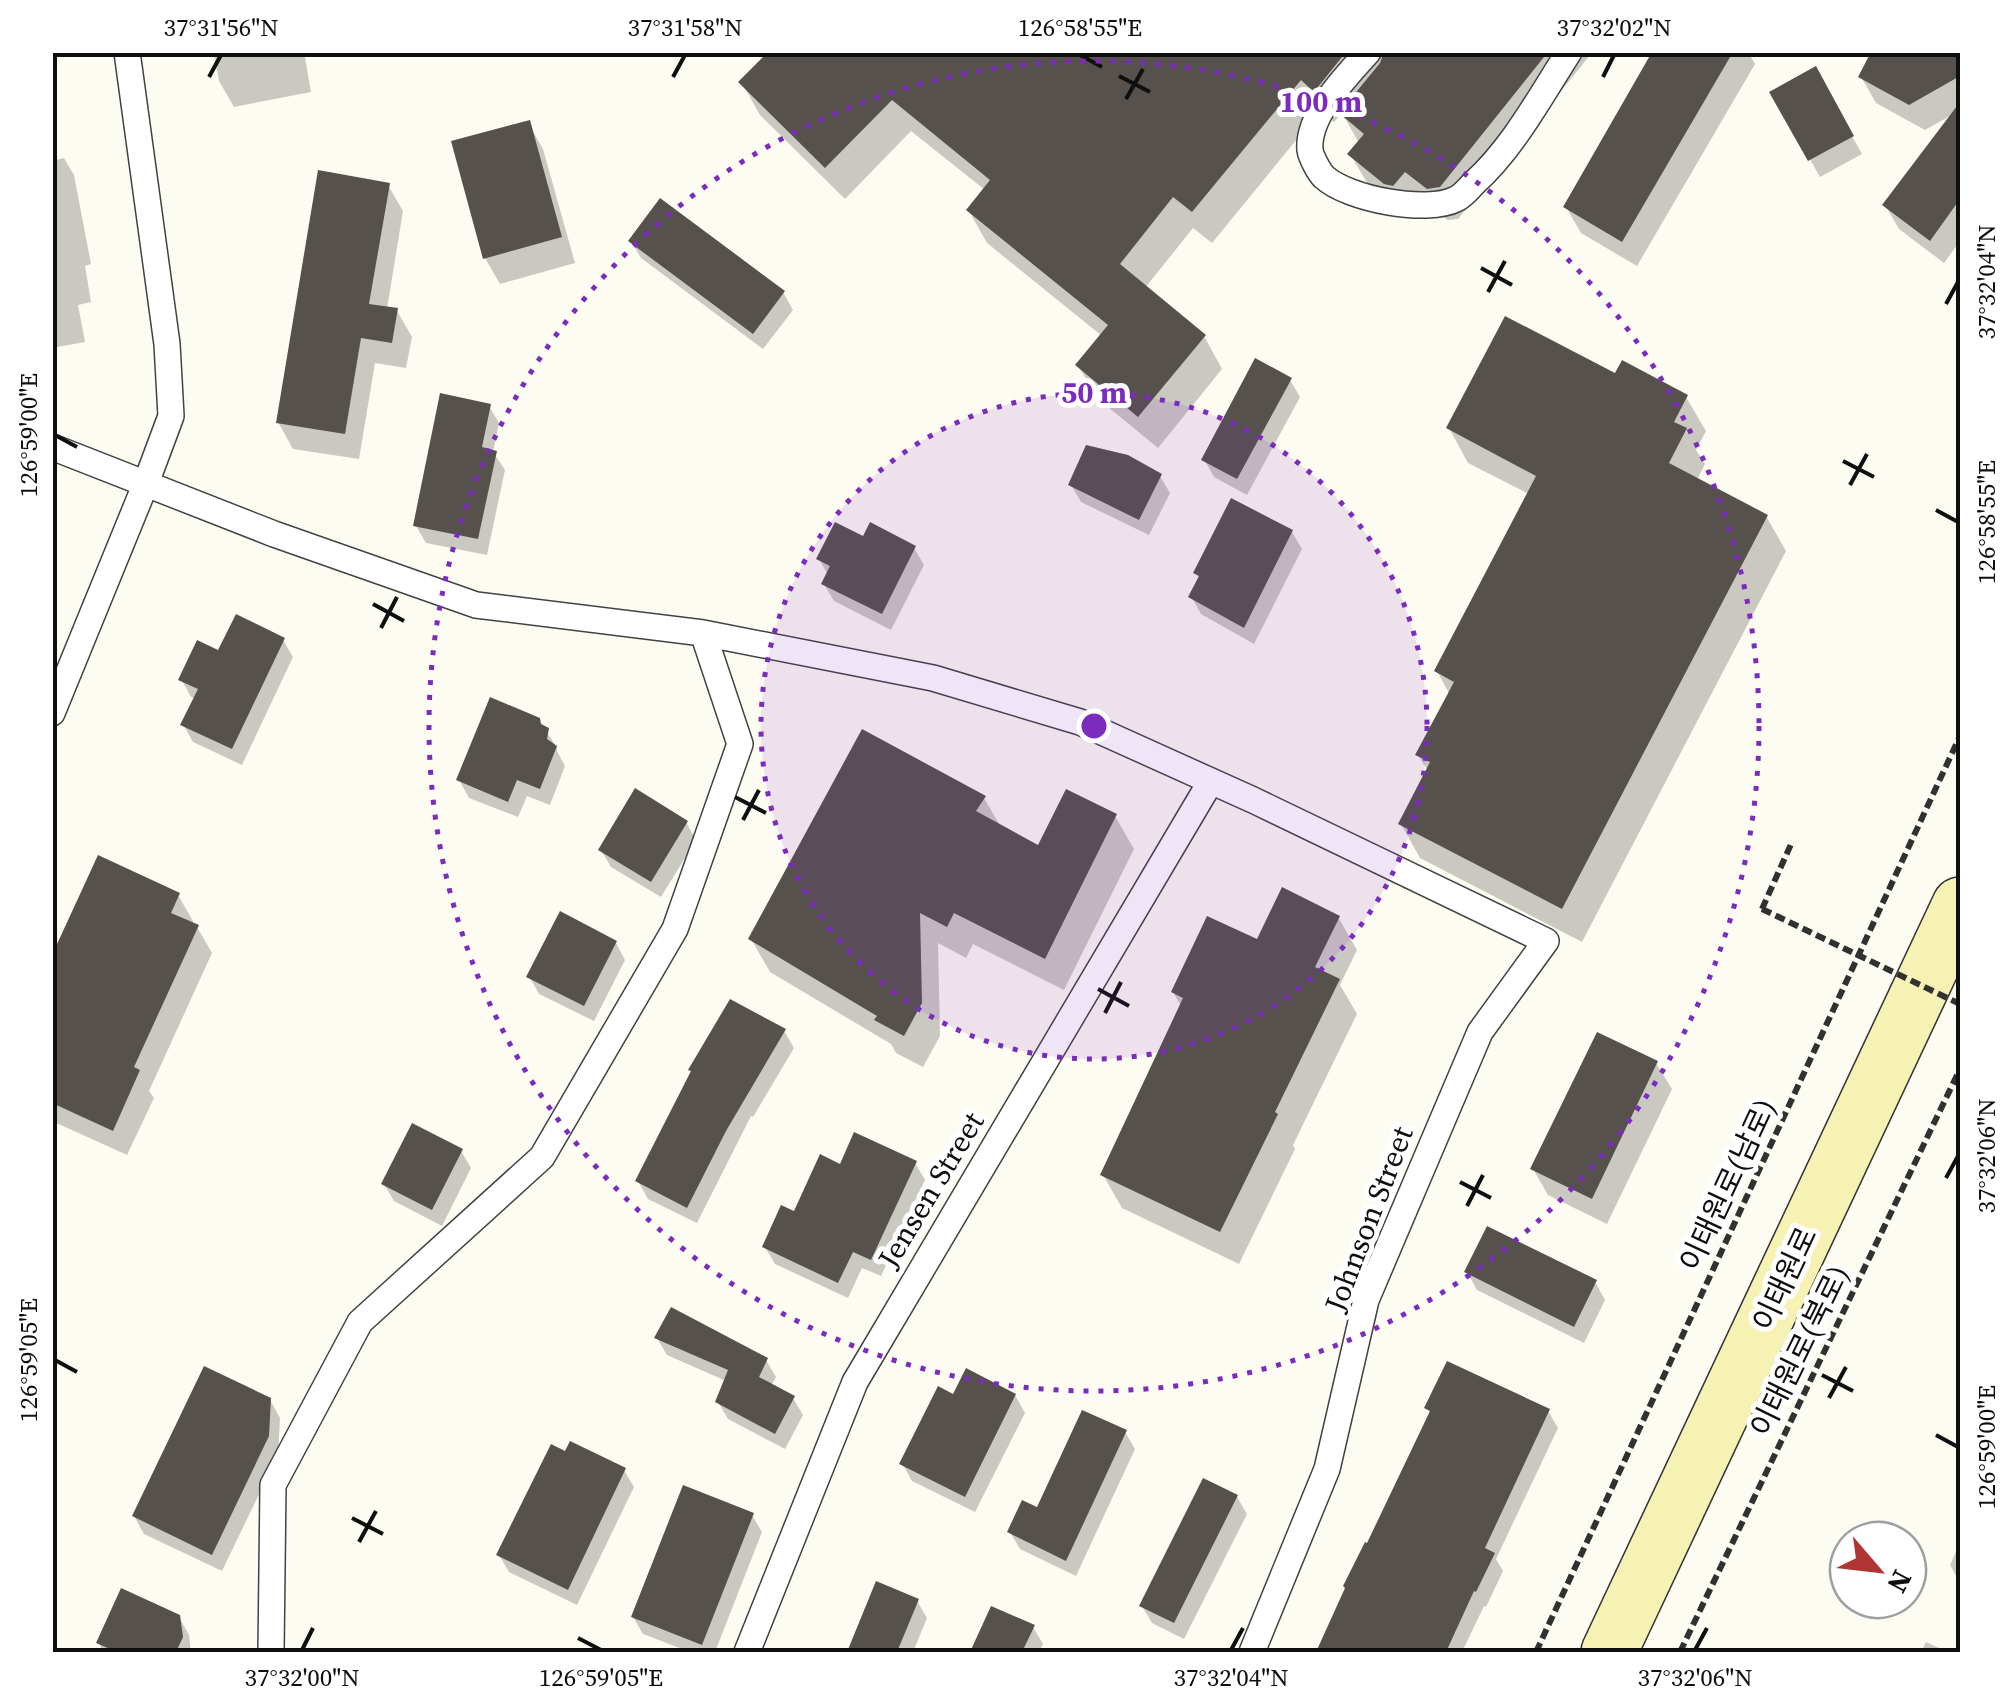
<svg xmlns="http://www.w3.org/2000/svg" width="2013" height="1705" font-family="'Source Serif 4','Noto Sans KR',serif">
<style>
.shadow{fill:#0003}
.building{fill:#56514c}
.lines{fill:none;stroke-linecap:round;stroke-linejoin:round}
.lane-casing{stroke:#424242;stroke-width:28}
.secondary-casing{stroke:#313131;stroke-width:58}
.path{stroke:#313131;stroke-width:6;stroke-dasharray:10 5;stroke-linecap:butt}
.lane{stroke:#fff;stroke-width:25}
.secondary{stroke:#f6f2b4;stroke-width:55}
.path-bridge{stroke:#313131;stroke-width:6;stroke-dasharray:10 5;stroke-linecap:butt}
.ticks{fill:none;stroke:#0f0f0f;stroke-width:4}
.ring{fill:none;stroke:#7b2cbf;stroke-width:5;stroke-dasharray:5 10}
.labels{text-anchor:middle;stroke-width:10;stroke-linejoin:round;paint-order:stroke}
.street-label{font-size:30px;fill:#0f0f0f;stroke:#fff}
.centre{fill:#7b2cbf;stroke:#fff;stroke-width:5}
.ring-label{font-size:30px;text-anchor:middle;font-weight:bold;fill:#7b2cbf;stroke:#fff;stroke-width:10;stroke-linejoin:round;paint-order:stroke}
.neatline{fill:none;stroke:#0f0f0f;stroke-width:4}
.ticks-label{font-size:25px;text-anchor:middle;fill:#0f0f0f}
</style>
<rect width="100%" height="100%" fill="#fdfcf2"/>
<path class="shadow" d="M214,52H304L311,92L234,107L219,81Z
M845,52H1590L1591,54L1458,219L1448,220L1424,203L1412,218L1405,217L1369,186L1350,154L1359,143L1342,113L1334,122L1320,111L1212,243L1193,228L1145,288L1204,336L1222,369L1158,448L1097,398L1078,365L1102,336L987,243L969,211L985,190L911,131L845,199L760,115L742,83Z
M1655,52H1748L1755,64L1637,266L1581,233L1566,207Z
M1946,52L1960,60V241L1944,263L1899,229L1885,205L1955,113L1925,130L1876,103L1861,77Z
M1815,70L1862,154L1820,177L1773,93Z
M528,123L543,149L575,263L500,284L485,258Z
M64,158L74,175L91,264L85,266L91,302L78,305L85,342L52,348V161Z
M388,185L403,211L387,309L397,311L412,337L406,368L375,363L359,459L293,449L278,422Z
M631,241L783,292L793,310L763,349L641,258Z
M1616,376L1686,397L1706,431L1696,450L1705,464L1697,480L1766,516L1786,551L1582,942L1420,858L1401,824L1428,771L1418,755L1450,695L1437,671L1529,494L1468,463L1449,428Z
M1290,380L1300,397L1247,495L1214,477L1204,459Z
M489,406L499,423L493,452L505,470L487,555L426,543L416,526Z
M1160,476L1170,493L1149,535L1081,502L1071,485Z
M1292,532L1302,549L1254,644L1201,614L1191,596L1200,579L1196,573Z
M864,539L914,548L924,565L891,630L834,601L824,584L828,575L819,559Z
M283,640L293,657L242,765L193,742L183,724L196,699L191,697L181,679L220,653Z
M539,720L557,748V751L565,766L550,805L527,796L518,817L469,798L459,780Z
M984,798L1001,827L1040,848L1115,816L1134,849L1064,990L973,944L966,958L938,943L940,1036L923,1067L896,1053L891,1044L770,972L751,939Z
M686,822L696,840L661,897L611,867L601,850Z
M178,895L193,921L191,925L197,927L212,953L149,1091L154,1098L127,1155L52,1121V961Z
M1338,917L1357,950L1340,985L1357,1014L1293,1145L1295,1149L1239,1264L1122,1208L1103,1175L1181,1006L1173,992L1258,943Z
M616,943L625,960L594,1021L539,994L529,976Z
M784,1031L794,1048L753,1117L751,1116L697,1223L648,1199L638,1181Z
M1656,1063L1672,1089L1607,1224L1548,1195L1533,1169Z
M461,1151L471,1168L442,1226L394,1201L384,1184Z
M915,1163L925,1180L881,1276L862,1268L848,1298L775,1264L765,1247L841,1167Z
M1467,1272L1595,1282L1605,1300L1584,1343L1477,1290Z
M657,1338L766,1360L776,1377L771,1386L793,1398L803,1415L785,1449L728,1419L718,1402L726,1381L667,1355Z
M1015,1395L1025,1413L975,1512L912,1481L902,1463Z
M270,1400L280,1418L278,1455L222,1571L144,1534L134,1516Z
M1427,1408L1548,1411L1558,1428L1496,1559L1503,1571L1486,1607L1484,1606L1462,1652H1319L1431,1414Z
M1125,1432L1135,1449L1076,1576L1020,1549L1010,1532L1039,1510Z
M624,1470L634,1487L577,1605L509,1572L499,1555Z
M1237,1497L1247,1514L1184,1639L1152,1623L1142,1606Z
M752,1515L762,1532L715,1652H690L643,1634L633,1617Z
M1960,1543V1583L1950,1565Z
M878,1585L917,1601L927,1618L913,1652H850Z
M992,1609L1033,1627L1043,1644L1039,1652H973Z
M179,1617L189,1635L191,1652H103L99,1643Z
M1926,1642L1948,1652H1921Z"/>
<path class="building" d="M768,52H1346L1314,92L1301,80L1192,212L1173,197L1120,264L1206,335L1138,417L1075,365L1108,325L966,210L990,180L892,100L825,168L738,82Z
M1384,52H1548L1440,187L1427,189L1405,172L1393,186L1384,184L1347,154L1364,134L1339,113L1380,63Z
M1652,52H1733L1622,242L1563,207Z
M1871,52H1960V76L1909,105L1858,77Z
M1816,66L1854,136L1808,161L1769,92Z
M1960,102V199L1930,241L1882,205Z
M530,120L562,237L483,259L451,141Z
M318,170L390,183L369,304L398,308L392,343L361,338L345,434L276,423Z
M660,198L785,291L753,334L628,241Z
M1505,316L1615,373L1622,360L1688,395L1674,422L1687,428L1669,463L1768,515L1562,909L1398,824L1430,762L1415,755L1454,682L1434,671L1536,476L1446,428Z
M1255,358L1292,378L1237,479L1201,460Z
M440,393L491,404L482,447L497,451L478,539L413,526Z
M1086,445L1128,455L1162,474L1139,520L1068,485Z
M1231,498L1293,530L1244,628L1188,597L1199,576L1193,573Z
M835,522L863,536L870,522L916,546L882,614L821,584L830,566L816,559Z
M236,614L285,638L232,749L180,725L198,689L178,680L197,640L218,650Z
M490,697L540,718L541,724L549,728L547,739L557,746L540,789L517,780L508,802L456,780Z
M862,729L986,796L976,811L1038,845L1066,789L1117,814L1045,959L954,913L947,927L920,913L922,1003L904,1036L874,1020L877,1016L748,939Z
M635,788L688,821L651,882L598,850Z
M98,855L180,893L171,913L199,925L134,1067L140,1070L113,1131L52,1103V955Z
M1282,887L1340,916L1315,967L1340,979L1275,1112L1278,1114L1220,1232L1100,1175L1183,998L1171,992L1207,916L1257,939Z
M560,911L617,941L584,1006L526,977Z
M730,999L786,1029L726,1131L687,1208L635,1181L691,1071L688,1070Z
M1597,1032L1658,1061L1592,1199L1530,1169Z
M412,1123L463,1149L432,1210L381,1184Z
M854,1132L917,1161L871,1260L853,1252L838,1283L762,1247L781,1205L794,1211L820,1154L840,1164Z
M1487,1226L1597,1280L1574,1327L1464,1272Z
M671,1307L768,1358L759,1377L795,1396L775,1434L715,1402L728,1370L654,1338Z
M1447,1361L1550,1409L1485,1548L1495,1553L1476,1592L1474,1591L1446,1652H1316L1345,1588L1343,1586L1365,1542L1367,1543L1430,1411L1424,1408Z
M204,1366L271,1398L269,1436L212,1555L132,1516Z
M966,1368L1016,1394L965,1497L899,1464L938,1386L953,1394Z
M1082,1410L1127,1430L1066,1561L1007,1532L1022,1500L1037,1507Z
M570,1441L626,1468L568,1590L496,1555L551,1444L565,1451Z
M1203,1478L1238,1495L1174,1623L1139,1606Z
M683,1485L754,1513L702,1645L631,1617Z
M876,1581L919,1599L897,1652H847Z
M121,1588L180,1615L183,1637L176,1652H117L96,1643Z
M991,1606L1035,1625L1022,1652H970Z"/>
<g class="lines">
<g class="lane-casing">
<path id="lane" d="M1368,52C1346,77 1307,115 1310,150C1311,157 1319,172 1324,177C1348,199 1427,214 1456,199C1463,196 1469,188 1474,183C1513,148 1540,97 1569,52
M52,447L274,534L476,605L703,633L933,678L1080,722L1253,800L1546,941L1480,1032L1366,1300L1327,1469L1252,1652
M52,713L146,483L171,416L167,344L127,52
M271,1652L273,1485L360,1322L542,1157L675,929L740,744L703,633
M747,1652L855,1382L1211,781"/>
</g>
<g class="secondary-casing">
<path id="secondary" d="M1609,1652L1960,905"/>
</g>
<path class="path" d="M1762,909L1792,842
M1536,1652L1960,736
M1680,1652L1960,1069"/>
<use href="#lane" class="lane"/>
<use href="#secondary" class="secondary"/>
<path class="path-bridge" d="M1762,909L1960,1004"/>
</g>
<path class="ticks" d="M1080,55L1102,67M1119,76L1150,92M209,77L221,55M673,77L685,55M1603,77L1614,55M1126,99L1143,69M1481,268L1512,285M1488,292L1505,261M1946,304L1958,282M55,435L77,447M1843,461L1874,477M1850,485L1867,454M1936,510L1958,522M373,604L404,621M381,628L397,597M735,797L766,813M743,820L759,790M1098,989L1129,1006M1105,1013L1121,982M1946,1178L1958,1156M1460,1182L1491,1198M1467,1206L1483,1175M55,1360L77,1372M1822,1375L1853,1391M1829,1398L1846,1367M1936,1435L1958,1447M352,1518L383,1534M359,1542L376,1511M578,1638L601,1650M302,1650L313,1628M1231,1650L1243,1628M1695,1650L1707,1628"/>
<circle cx="1094" cy="726" r="333" fill="#7b2cbf" fill-opacity=".12"/>
<g class="ring">
<circle cx="1094" cy="726" r="333"/>
<circle cx="1094" cy="726" r="665"/>
</g>
<g class="labels">
<g class="street-label">
<text transform="translate(1728 1185) rotate(-65)" y="10">이태원로(남로)</text>
<text transform="translate(931 1190) rotate(-59)" y="10">Jensen Street</text>
<text transform="translate(1369 1219) rotate(-69)" y="10">Johnson Street</text>
<text transform="translate(1785 1279) rotate(-65)" y="10">이태원로</text>
<text transform="translate(1800 1351) rotate(-64)" y="10">이태원로(북로)</text>
</g>
</g>
<circle cx="1094" cy="726" r="15" class="centre"/>
<g class="ring-label">
<text x="1321" y="112">100 m</text>
<text x="1094" y="403">50 m</text>
</g>
<rect width="2013" height="1705" fill="none" stroke="#ffffff" stroke-width="110"/>
<g transform="translate(1878 1570) rotate(118)"><circle r="48" fill="#ffffff" stroke="#9f9f9f" stroke-width="2.5"/>
<path d="M0-8L18 38L0 25L-18 38Z" fill="#b03636"/>
<text y="-15" font-size="28" font-weight="bold" text-anchor="middle" fill="#0f0f0f">N</text>
</g>
<rect x="55" y="55" width="1903" height="1595" class="neatline"/>
<g class="ticks-label">
<text x="221" y="36">37°31'56"N</text>
<text x="685" y="36">37°31'58"N</text>
<text x="1080" y="36">126°58'55"E</text>
<text x="1614" y="36">37°32'02"N</text>
<text transform="translate(1986 282) rotate(-90)" y="9">37°32'04"N</text>
<text transform="translate(28 435) rotate(-90)" y="9">126°59'00"E</text>
<text transform="translate(1986 522) rotate(-90)" y="9">126°58'55"E</text>
<text transform="translate(1986 1156) rotate(-90)" y="9">37°32'06"N</text>
<text transform="translate(28 1360) rotate(-90)" y="9">126°59'05"E</text>
<text transform="translate(1986 1447) rotate(-90)" y="9">126°59'00"E</text>
<text x="302" y="1686">37°32'00"N</text>
<text x="601" y="1686">126°59'05"E</text>
<text x="1231" y="1686">37°32'04"N</text>
<text x="1695" y="1686">37°32'06"N</text>
</g>
</svg>
